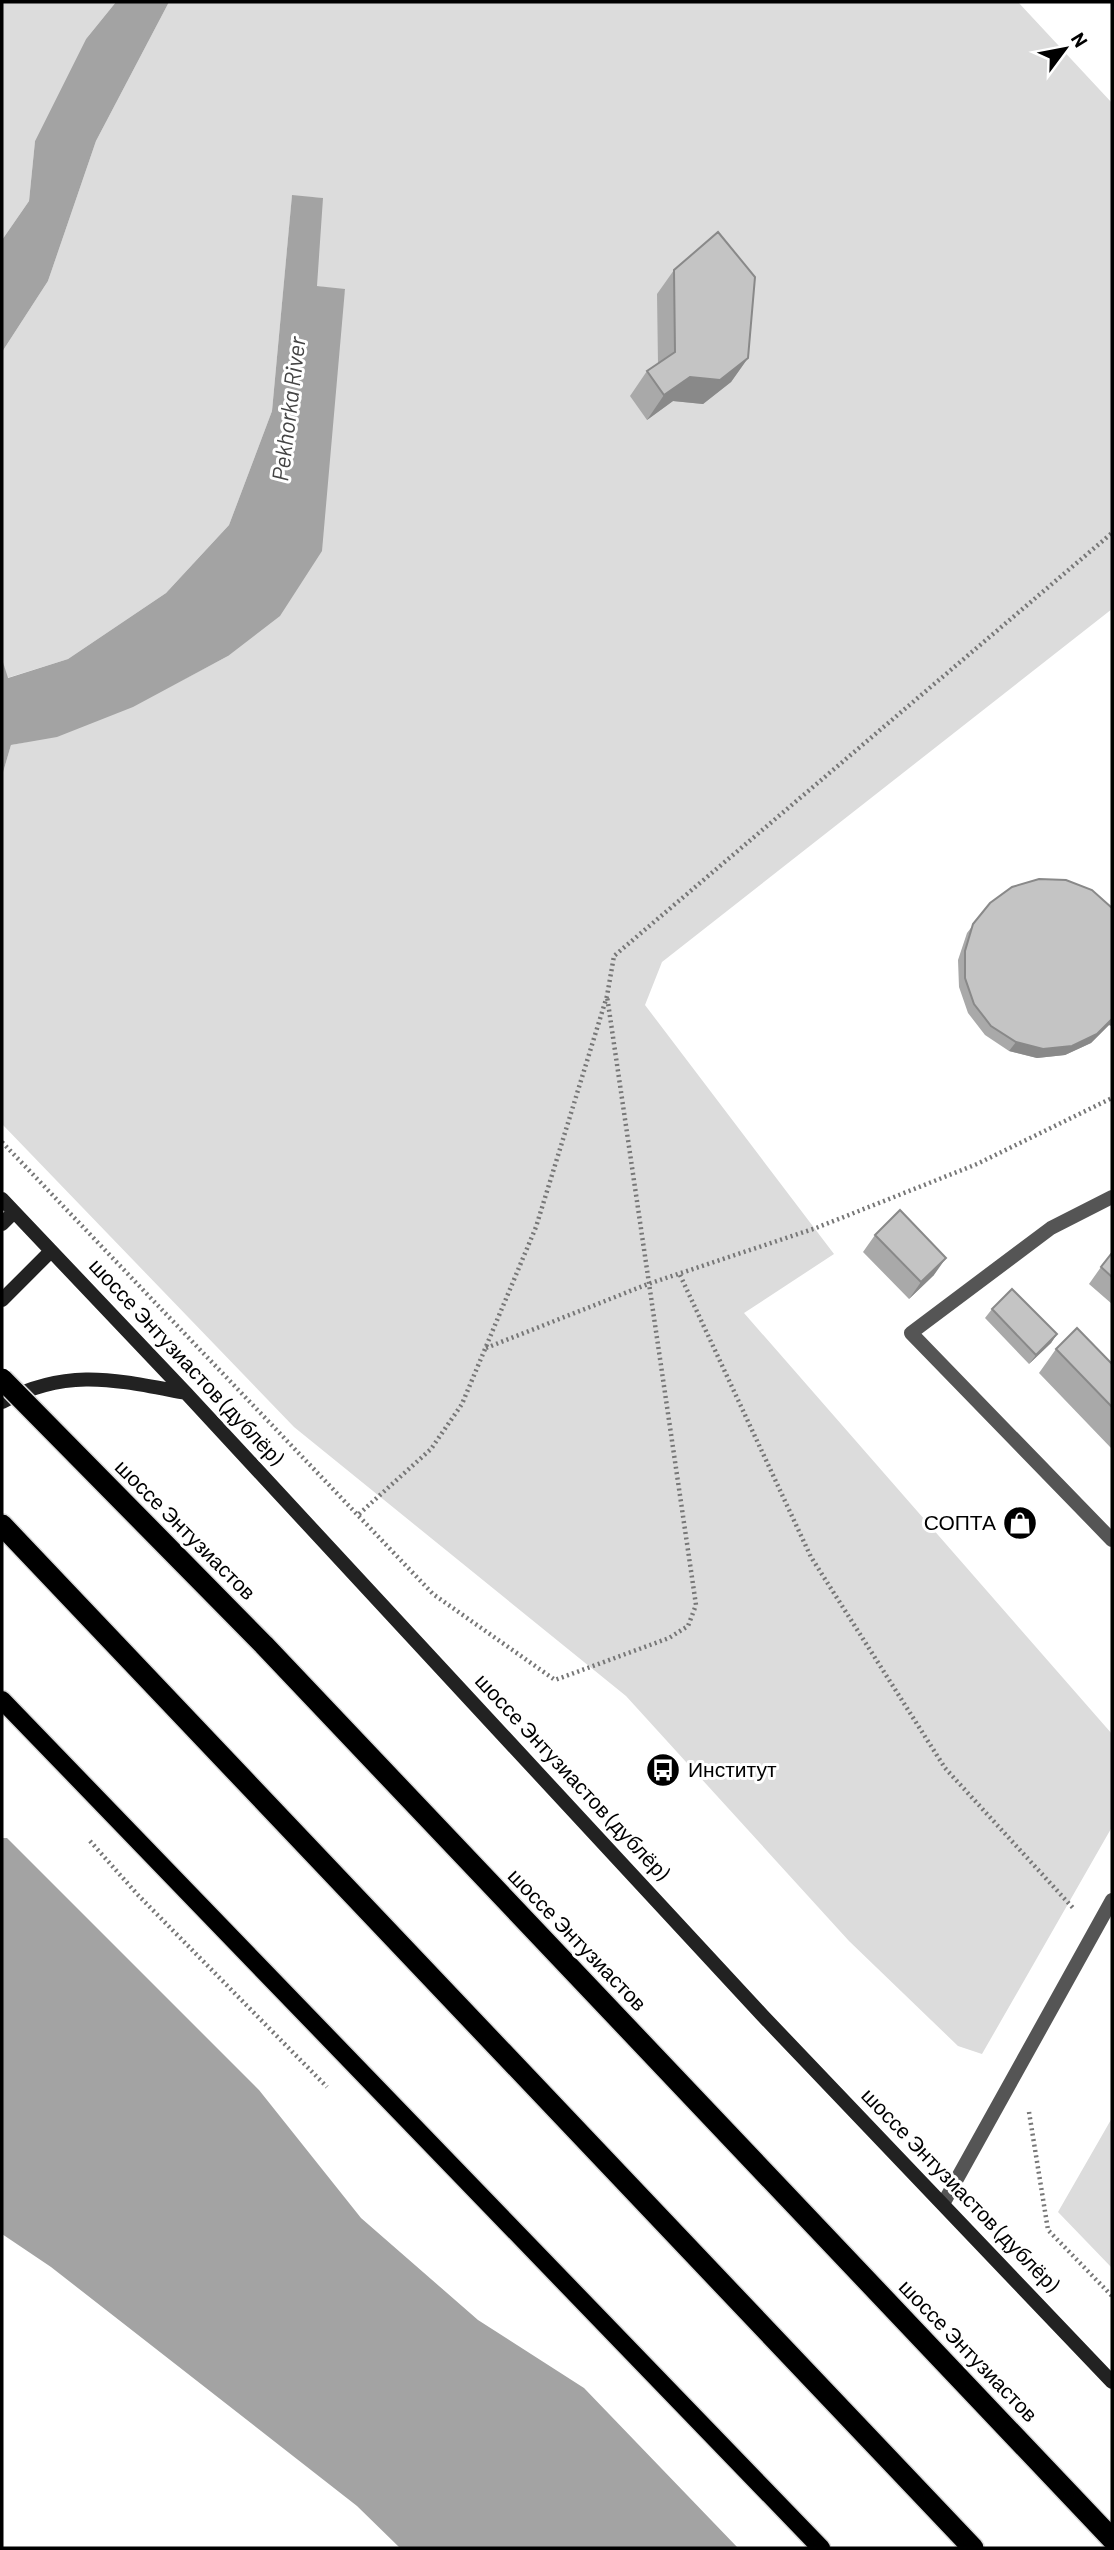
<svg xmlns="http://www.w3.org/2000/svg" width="1114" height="2550" font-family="Barlow,sans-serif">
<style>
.green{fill:#dcdcdc}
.water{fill:#a3a3a3}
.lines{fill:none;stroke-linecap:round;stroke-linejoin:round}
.primary-casing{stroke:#dbdbdb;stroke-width:21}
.highway-casing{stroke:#dbdbdb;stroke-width:24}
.path{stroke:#777;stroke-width:4.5;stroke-dasharray:2 3.5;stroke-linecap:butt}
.lane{stroke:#555;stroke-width:14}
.secondary{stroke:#222;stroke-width:14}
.primary{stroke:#000;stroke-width:18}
.highway{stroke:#000;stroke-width:21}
.highway-bridge-casing{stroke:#dbdbdb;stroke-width:24;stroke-linecap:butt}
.highway-bridge{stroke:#000;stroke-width:21}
.wall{fill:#a9a9a9}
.shaded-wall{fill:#898989}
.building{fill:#c4c4c4;stroke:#898989;stroke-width:2}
.labels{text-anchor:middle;stroke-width:6;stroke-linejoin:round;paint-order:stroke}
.street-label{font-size:21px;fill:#000;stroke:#fff}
.poi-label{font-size:21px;fill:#000;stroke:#fff;text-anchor:end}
.water-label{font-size:23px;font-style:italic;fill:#444;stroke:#fff}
</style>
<rect width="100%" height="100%" fill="#fff"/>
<path class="green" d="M2,2H116L86,39L35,141L29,201L2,240Z
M169,2H1018L1112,103V609L662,962L645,1005L834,1254L744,1313L1112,1734V1827L982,2054L958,2046L849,1941L626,1696L294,1427L2,1124V776L11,745C91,731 158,693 228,656L345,290L316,286L322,198L292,196L272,411L229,525L166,593L68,659L7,678L2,659V352L48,281L96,141Z
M1112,2118V2268L1058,2212Z"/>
<path class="water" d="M116,2H169L96,141L48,281L2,352V240L29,201L35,141L86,39Z
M292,195L323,198L317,286L345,289L322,551L280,616L228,656L133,707L57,737L11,745L2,776V659L8,678L68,659L166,593L229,525L272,411Z
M2,1838H7L259,2090L361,2218L478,2320L584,2388L738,2548H400L357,2506L51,2267L2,2234Z"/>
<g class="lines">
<g class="primary-casing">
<path id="primary" d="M2,1700L821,2548"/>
</g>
<g class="highway-casing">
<path id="highway" d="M2,1525L973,2548
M264,1645L1112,2539"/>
</g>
<path class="path" d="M2,1142L433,1594L555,1680L669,1638L688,1626L696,1605L607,996
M680,1275L811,1557L945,1768L1073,1908
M486,1348L648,1284L816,1228L977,1164L1112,1098
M359,1514L431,1449L462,1404L536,1227L607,996L614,956L1112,533
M90,1841L138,1895L327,2087
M1029,2112L1048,2230L1112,2296"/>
<path class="lane" d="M1112,1197L1051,1228L911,1333L1112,1540
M943,2204L1112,1900"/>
<path class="secondary" d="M2,1199L186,1393L763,2016L1112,2382
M2,1224L14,1212
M2,1300L51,1251
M2,1402C68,1367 116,1380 186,1393"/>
<use href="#primary" class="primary"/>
<use href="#highway" class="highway"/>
<g class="highway-bridge-casing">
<path id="highway-bridge" d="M2,1379L264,1645"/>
</g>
<use href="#highway-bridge" class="highway-bridge"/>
</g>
<path class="wall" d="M674,270L748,358L731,382L703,404L673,401L647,420L630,396L647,371L658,364L657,294Z
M990,903L1112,908V1026L1109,1025L1091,1043L1065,1055L1037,1058L1009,1051L985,1035L968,1013L959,987L958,960L967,933Z
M875,1235L934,1275L909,1299L863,1252Z
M1112,1253V1304L1089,1284L1101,1267Z
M992,1309L1057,1334L1051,1343L1029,1364L985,1318Z
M1056,1349L1112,1364V1449L1039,1373Z"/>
<path class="shaded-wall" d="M748,358L731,382L703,404L673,401L647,420L664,395L690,377Z
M1112,1019V1026L1109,1025L1091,1043L1065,1055L1037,1058L1009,1051L1016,1042Z
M946,1258L934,1275L909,1299L921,1282Z
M1057,1334L1051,1343L1029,1364L1036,1355Z"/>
<path class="building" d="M718,232L755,277L748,358L720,380L690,377L664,395L647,371L675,352L674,270Z
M1039,879L1066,880L1092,890L1112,908V1019L1097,1034L1072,1046L1043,1049L1016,1042L991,1026L974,1004L965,978V951L973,924L990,903L1012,887Z
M900,1210L946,1258L921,1282L875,1235Z
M1112,1253V1277L1101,1267Z
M1012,1289L1057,1334L1036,1355L992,1309Z
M1077,1328L1112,1364V1407L1056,1349Z"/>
<defs>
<g id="shop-disc" transform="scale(1.75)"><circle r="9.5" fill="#000" stroke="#fff"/><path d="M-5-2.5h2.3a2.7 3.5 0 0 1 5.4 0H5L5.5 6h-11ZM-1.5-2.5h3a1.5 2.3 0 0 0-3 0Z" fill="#fff"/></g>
<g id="bus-disc" transform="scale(1.75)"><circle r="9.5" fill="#000" stroke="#fff"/><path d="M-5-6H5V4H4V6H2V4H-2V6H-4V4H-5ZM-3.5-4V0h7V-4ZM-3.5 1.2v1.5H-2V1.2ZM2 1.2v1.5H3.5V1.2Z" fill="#fff"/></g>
</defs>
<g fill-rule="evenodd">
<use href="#shop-disc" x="1020" y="1523"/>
<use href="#bus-disc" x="663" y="1770"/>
</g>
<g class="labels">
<g class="street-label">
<text transform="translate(186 1362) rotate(47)" y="7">шоссе Энтузиастов (дублёр)</text>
<text transform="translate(185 1530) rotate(45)" y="7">шоссе Энтузиастов</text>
<text transform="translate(572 1777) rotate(47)" y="7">шоссе Энтузиастов (дублёр)</text>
<text transform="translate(577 1940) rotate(46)" y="7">шоссе Энтузиастов</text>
<text transform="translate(960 2190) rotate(46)" y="7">шоссе Энтузиастов (дублёр)</text>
<text transform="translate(968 2351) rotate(46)" y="7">шоссе Энтузиастов</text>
</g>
<g class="poi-label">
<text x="996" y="1530">СОПТА</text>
<text x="688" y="1777" text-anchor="start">Институт</text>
</g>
<g class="water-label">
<text transform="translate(289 409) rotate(-83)" y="8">Pekhorka River</text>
</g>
</g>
<rect width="1114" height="2550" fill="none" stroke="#000000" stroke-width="7"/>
<g transform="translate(1065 49) rotate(58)" stroke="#ffffff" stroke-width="5" paint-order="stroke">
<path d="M0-5L12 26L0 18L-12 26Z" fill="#000000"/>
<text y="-10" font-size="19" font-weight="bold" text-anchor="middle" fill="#000000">N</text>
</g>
</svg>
